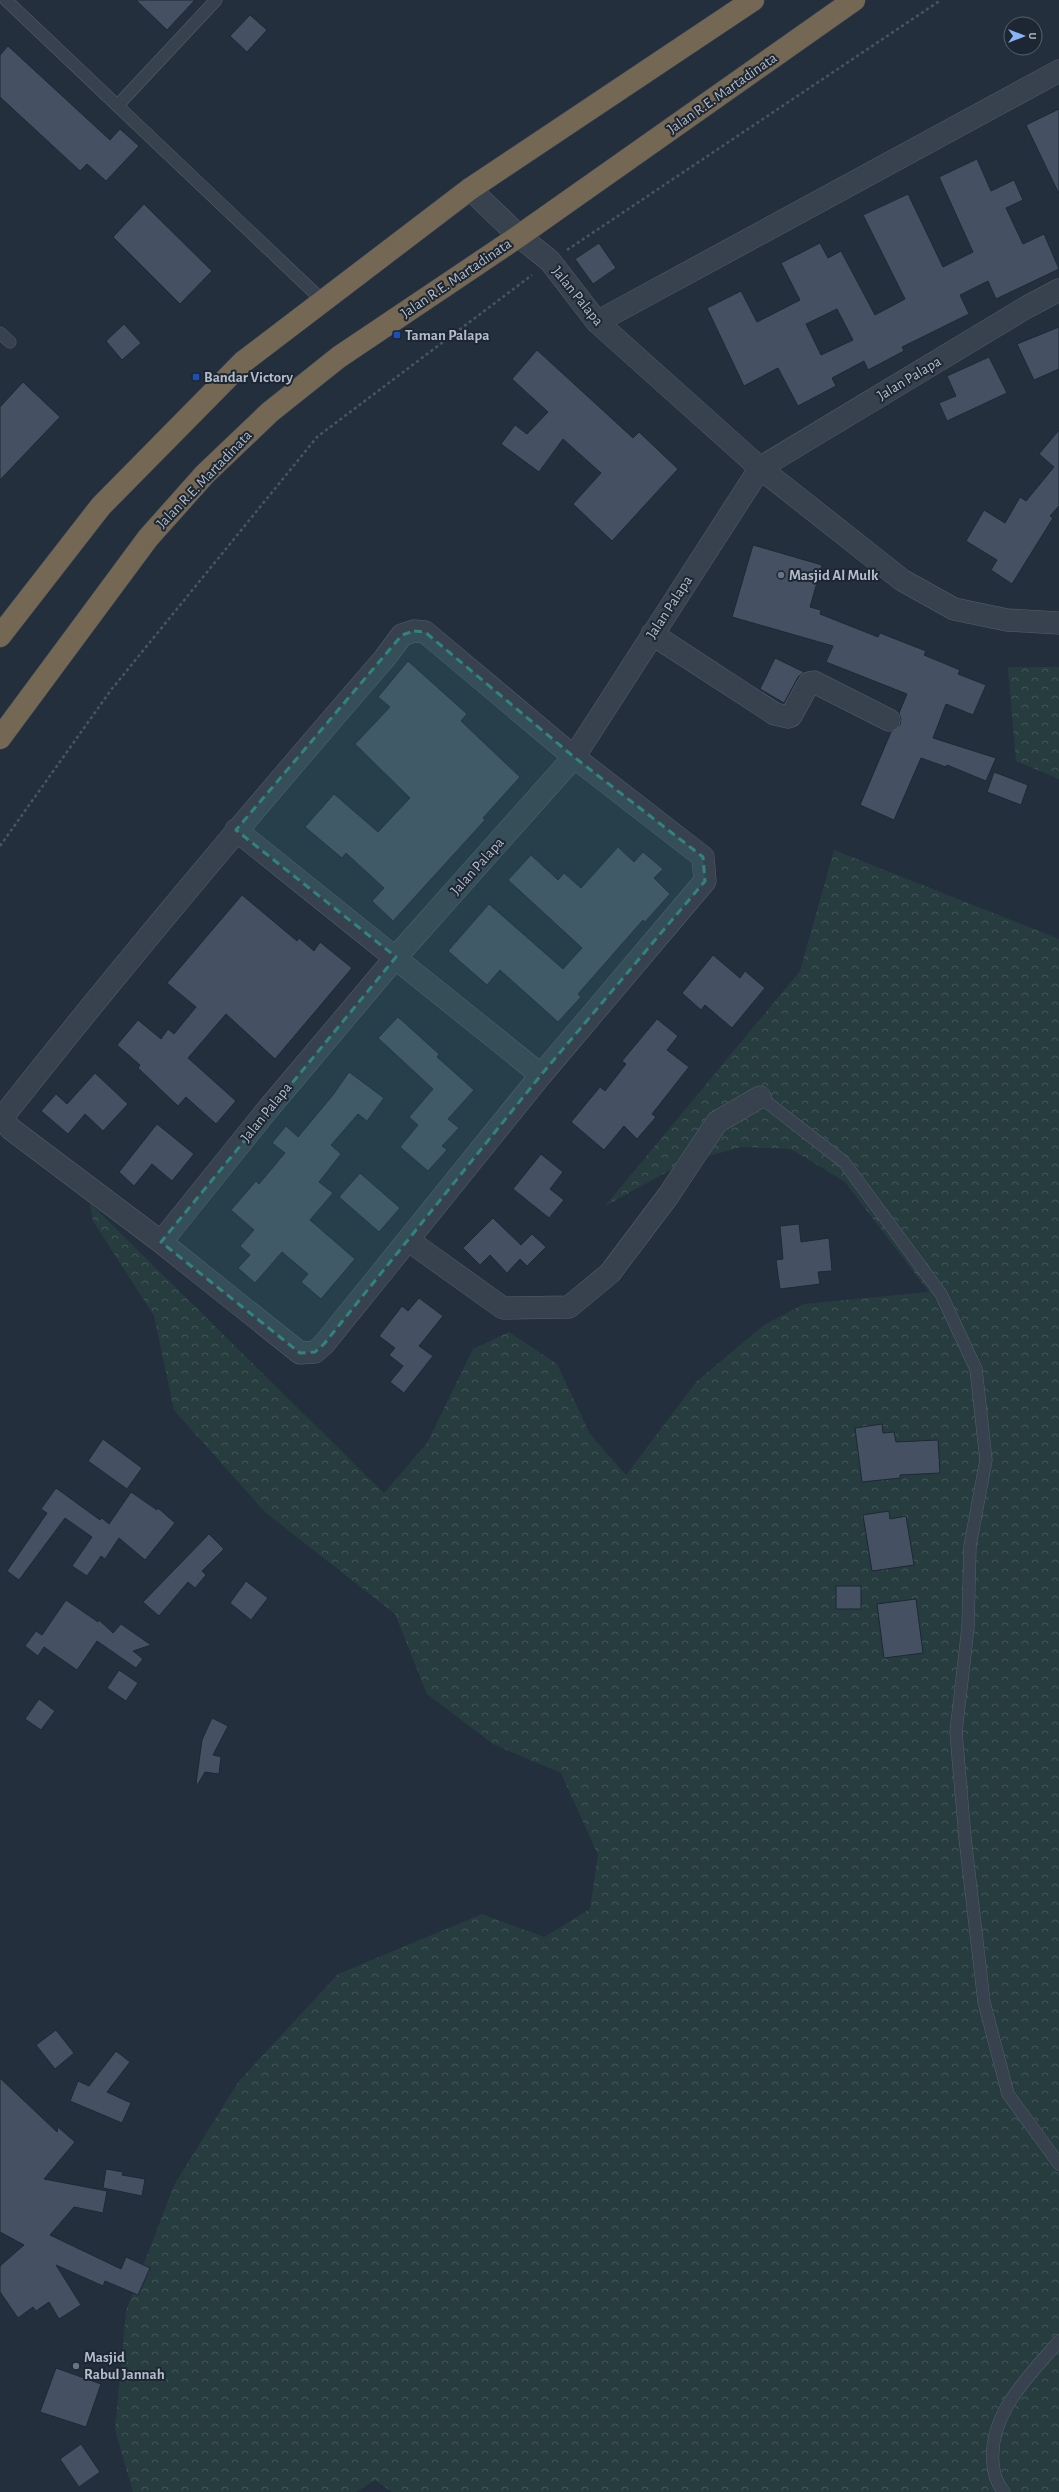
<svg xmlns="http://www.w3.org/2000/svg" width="1059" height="2492" font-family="'Alegreya Sans',sans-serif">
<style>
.forest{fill:url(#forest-crowns)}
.building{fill:#455162;stroke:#1f2835;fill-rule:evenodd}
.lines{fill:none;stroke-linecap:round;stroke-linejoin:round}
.lane-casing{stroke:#565f6c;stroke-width:13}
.street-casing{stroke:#565f6c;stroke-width:23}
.highway-casing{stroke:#434c59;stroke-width:23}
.path{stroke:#44595c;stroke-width:2.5;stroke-dasharray:3 3;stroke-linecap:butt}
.lane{stroke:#38414e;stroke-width:12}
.street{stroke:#38414e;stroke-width:22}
.highway{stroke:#746855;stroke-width:22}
.marked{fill:#308480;fill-opacity:0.2;stroke:#308480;stroke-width:3;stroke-dasharray:8 5;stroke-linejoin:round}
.transit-dot{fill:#1a4fb4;stroke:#1d2633;stroke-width:1.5}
.worship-dot{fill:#6b7280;stroke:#1d2633;stroke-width:1.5}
.labels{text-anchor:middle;stroke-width:4;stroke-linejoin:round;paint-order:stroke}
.street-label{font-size:15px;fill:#b4bcc9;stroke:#1d2633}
.poi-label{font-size:15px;font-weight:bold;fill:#b4bcc9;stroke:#1d2633;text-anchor:start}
</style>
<defs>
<pattern id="forest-crowns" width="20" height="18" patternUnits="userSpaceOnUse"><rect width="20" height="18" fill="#263c3f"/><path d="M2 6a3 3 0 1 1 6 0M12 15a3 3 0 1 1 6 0" fill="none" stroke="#435659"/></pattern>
</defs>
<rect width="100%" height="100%" fill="#242f3e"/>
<path class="forest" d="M1008,667H1059V779L1016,761Z
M834,850L1059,939V2492H392L375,2480L356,2492H133L115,2430L126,2311L174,2185L239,2081L338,1974L482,1914L544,1937L590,1909L598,1855L561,1773L493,1744L427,1694L395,1614L265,1512L174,1410L154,1316L93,1221L90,1203L384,1493L427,1443L473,1349L509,1332L557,1364L590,1434L626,1475L697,1381L764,1325L804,1304L929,1292L845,1182L791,1149L742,1147L685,1162L605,1206L800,971Z"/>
<path class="building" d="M136,0H195L167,30Z
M250,15L267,30L247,52L230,36Z
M8,46L110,140L120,129L139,146L106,181L87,164L80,171L0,97V55Z
M1059,109V194L1026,125Z
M977,159L991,191L1014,180L1023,200L1006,208L1023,244L1044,234L1059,269L996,299L988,281L960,295L969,314L902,347L904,351L868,370L864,361L832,378L836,386L798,406L778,368L744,386L707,308L741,291L757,322L800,300L781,263L820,243L828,258L841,251L875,315L905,299L863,215L908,194L943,267L973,252L939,177ZM837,309L853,340L821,355L806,324Z
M144,204L212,271L180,304L113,237Z
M599,243L616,268L593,284L575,259Z
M124,324L141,343L122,360L106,341Z
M1059,327V369L1034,380L1017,344Z
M537,350L633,438L639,432L678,469L612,541L573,504L601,473L563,439L539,472L501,444L515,425L527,434L548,412L512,379Z
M989,357L1007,393L947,421L939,403L956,396L947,376Z
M23,382L60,417L0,480V407Z
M1059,430V506L1050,516L1053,518L1012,584L991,570L997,560L966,541L984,510L1005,523L1020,497L1026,501L1054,467L1039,454Z
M753,545L822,565L810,607L821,610L820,614L878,637L880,633L926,651L924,655L960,670L958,674L986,685L973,715L946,704L933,738L996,758L986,781L947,765L946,767L921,758L894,820L860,805L891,732L900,725L901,719L899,713L907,694L826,662L833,646L732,617Z
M775,658L804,672L798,677L784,703L760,689Z
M408,661L467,714L461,721L520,777L483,818L485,820L393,921L372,901L384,888L346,853L342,858L305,827L334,794L378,832L410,798L355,744L390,707L378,697Z
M994,772L1028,785L1021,805L987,792Z
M618,847L634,862L643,852L663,869L654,878L670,894L645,922L643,920L578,994L581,997L558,1022L500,970L487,985L448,951L489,904L563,969L582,948L508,880L531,855L558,880L564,873L581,888Z
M242,895L297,941L299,938L314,951L320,942L352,968L275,1059L226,1014L188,1058L236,1101L216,1124L186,1097L178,1106L138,1068L140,1065L117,1045L138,1020L161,1039L168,1029L174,1034L196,1007L167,983Z
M713,955L740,978L745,971L765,988L732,1028L705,1005L701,1010L682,993Z
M398,1017L439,1054L437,1057L474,1090L448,1119L459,1128L442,1146L447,1150L428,1171L400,1147L418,1125L409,1117L433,1089L378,1038Z
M657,1019L678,1036L667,1050L689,1067L652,1114L656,1117L637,1139L624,1126L604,1150L571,1122L600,1087L605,1091L626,1064L622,1061Z
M349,1072L384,1098L367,1121L358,1114L331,1145L341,1154L319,1182L333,1193L310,1220L355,1259L321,1299L301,1282L308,1274L282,1252L255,1283L238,1268L250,1255L240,1246L254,1230L231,1210L256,1181L259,1184L285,1153L272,1143L286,1126L298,1137L333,1095Z
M95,1073L128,1104L103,1131L85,1114L68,1134L41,1111L56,1094L67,1104Z
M157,1124L194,1154L172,1181L152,1164L134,1186L119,1172Z
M541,1154L563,1172L550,1189L564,1200L549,1218L513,1189Z
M360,1173L400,1208L379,1232L339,1197Z
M493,1218L521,1245L532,1234L546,1247L527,1266L520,1259L507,1273L490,1255L480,1265L463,1248Z
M799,1224L801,1242L829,1238L832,1271L818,1272L820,1284L780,1289L776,1260L783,1259L780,1226Z
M419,1298L443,1316L419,1346L433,1356L404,1393L390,1382L403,1366L389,1355L395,1348L379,1336L402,1306L408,1311Z
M882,1424L883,1433L894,1432L896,1442L938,1440L940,1473L900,1475V1478L862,1482L855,1428Z
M103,1439L142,1468L127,1489L88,1461Z
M56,1488L100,1520L102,1518L109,1524L131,1492L157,1510L158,1508L175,1523L145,1560L119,1538L105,1559L101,1556L87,1576L72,1566L92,1537L65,1518L19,1580L7,1571L47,1513L41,1509Z
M889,1511L890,1519L906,1516L914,1565L872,1571L863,1515Z
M209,1534L224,1549L202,1571L206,1575L195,1588L188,1582L159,1616L143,1602Z
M246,1581L268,1598L251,1620L230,1603Z
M836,1586H861V1609H836Z
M916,1599L923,1653L884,1658L877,1604Z
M66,1600L98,1622L99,1620L113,1633L121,1624L151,1645L133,1651L143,1659L136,1668L97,1641L77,1670L44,1647L38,1656L25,1646L36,1631L42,1635Z
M119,1670L138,1683L126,1701L107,1688Z
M39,1699L55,1711L41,1730L25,1719Z
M212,1718L228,1726L213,1755L221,1757L219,1774L205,1772L198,1784H196L202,1740Z
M56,2030L74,2053L55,2069L36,2045Z
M116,2051L130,2062L107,2092L131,2103L122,2123L70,2101L78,2081L89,2086Z
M0,2078L57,2132L58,2127L75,2142L44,2179L107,2191L103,2213L74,2207L50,2235L121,2269L126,2257L150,2268L138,2295L105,2281L103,2286L56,2265L81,2305L59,2319L49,2302L36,2311L33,2307L18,2318L0,2292V2266L24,2245L0,2232Z
M106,2169L123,2172L122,2175L145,2179L142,2196L103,2188Z
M56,2368L101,2384L86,2427L40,2412Z
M81,2444L100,2472L79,2487L60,2459Z"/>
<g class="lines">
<g class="lane-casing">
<path id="lane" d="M6,0L322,300
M118,105L216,0
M0,333L10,342
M760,1097L844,1162L941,1294L976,1369L986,1460L970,1546L968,1627L956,1732L965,1838L984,2002L1008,2094L1059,2164
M1004,2492C997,2484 994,2474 993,2464C988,2414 1029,2376 1059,2341"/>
</g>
<g class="street-casing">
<path id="street" d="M470,189L519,236L550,261L597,322L760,468L902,580L954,609L1007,620L1059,623
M597,322L1059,71
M414,631L425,632L574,757L703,857L705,881L541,1075L324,1344L315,1352L300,1353L161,1242L11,1129L5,1122L6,1113C128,958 255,808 384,659L402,635Z
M652,634L775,714L788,717L791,716L809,683L814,682L889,720
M236,830L541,1075
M408,1240L503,1308L569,1307L610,1273L668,1196L717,1122L760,1097
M161,1242L268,1109L396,957L574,757L760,468L1027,307L1059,290"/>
</g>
<g class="highway-casing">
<path id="highway" d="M0,636L101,506L243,362L470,189L753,0
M0,738L148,538L205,474L270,412L339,357L519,236L854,0"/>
</g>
<path class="path" d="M567,250L941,0
M0,846L111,690L317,437L532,275"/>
<use href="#lane" class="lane"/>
<use href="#street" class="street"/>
<use href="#highway" class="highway"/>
</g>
<path class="marked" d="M414,631L425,632L574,757L703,857L705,881L541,1075L324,1344L315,1352L300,1353L161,1242L396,957L236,830L402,635Z"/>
<g class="transit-dot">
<rect x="393" y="331" width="8" height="8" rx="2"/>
<rect x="192" y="373" width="8" height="8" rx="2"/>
</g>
<g class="worship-dot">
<circle cx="781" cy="575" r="4"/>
<circle cx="76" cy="2366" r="4"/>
</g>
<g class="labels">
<g class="street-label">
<text transform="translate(722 93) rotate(-35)" y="5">Jalan R.E. Martadinata</text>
<text transform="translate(456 278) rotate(-34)" y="5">Jalan R.E. Martadinata</text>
<text transform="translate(578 296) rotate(51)" y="5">Jalan Palapa</text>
<text transform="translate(909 378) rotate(-31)" y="5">Jalan Palapa</text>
<text transform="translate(204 479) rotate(-46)" y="5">Jalan R.E. Martadinata</text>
<text transform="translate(669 607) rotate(-57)" y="5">Jalan Palapa</text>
<text transform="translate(477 866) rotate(-48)" y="5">Jalan Palapa</text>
<text transform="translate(266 1112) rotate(-51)" y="5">Jalan Palapa</text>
</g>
<g class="poi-label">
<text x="405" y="340">Taman Palapa</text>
<text x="204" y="382">Bandar Victory</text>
<text x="789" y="580">Masjid Al Mulk</text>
<text x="84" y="2362">Masjid<tspan x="84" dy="17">Rabul Jannah</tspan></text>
</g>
</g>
<g transform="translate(1023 36) rotate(90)"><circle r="19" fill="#1d2633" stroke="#59626f"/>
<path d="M0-3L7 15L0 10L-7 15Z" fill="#8ab4f8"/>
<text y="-6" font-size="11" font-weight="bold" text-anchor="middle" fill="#b4bcc9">U</text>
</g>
</svg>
